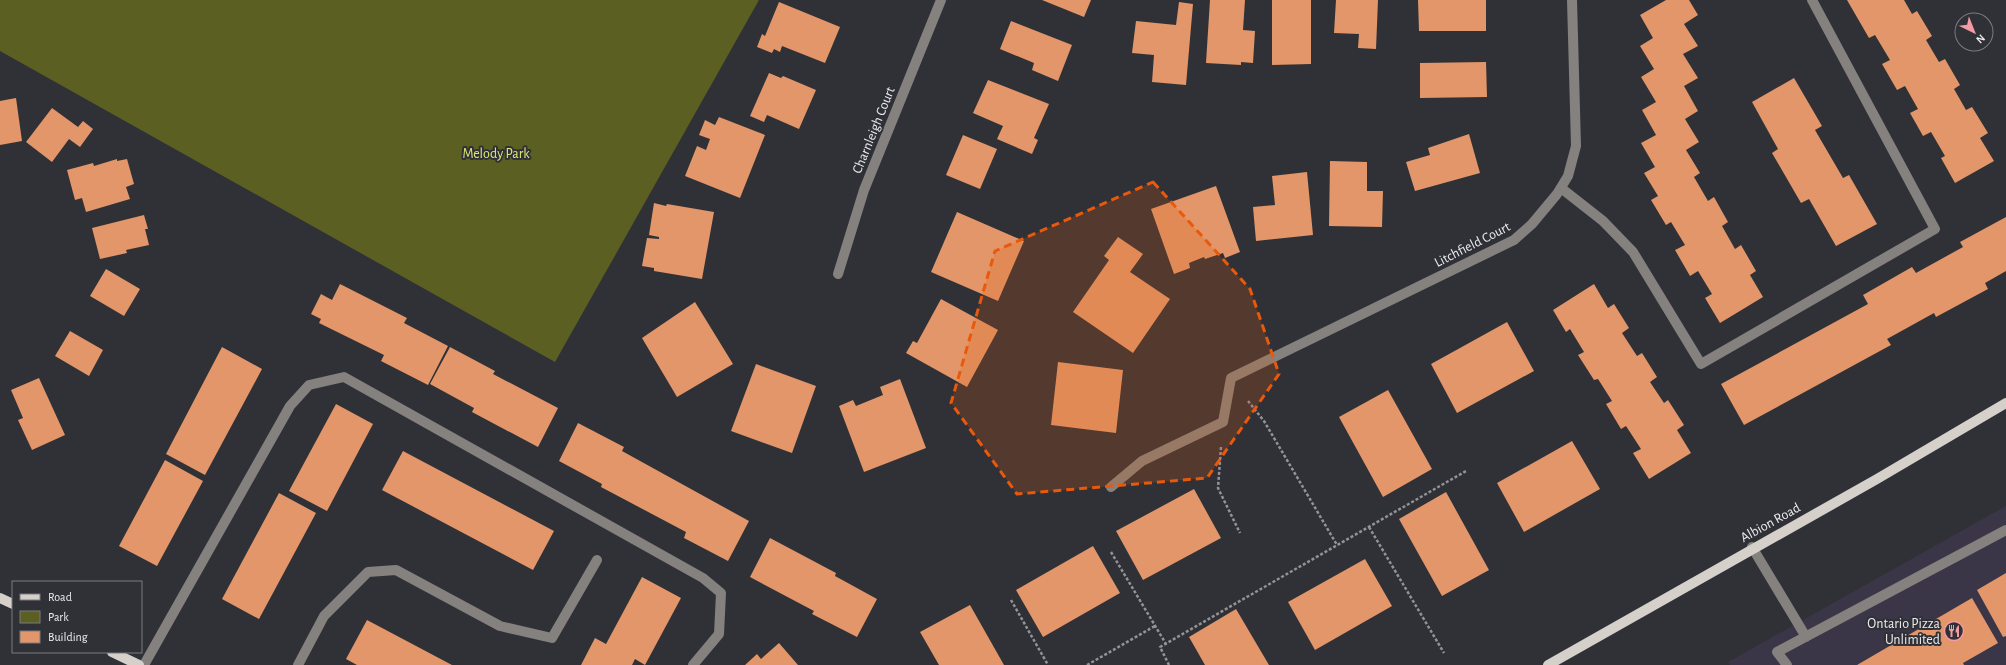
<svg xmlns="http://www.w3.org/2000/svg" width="2006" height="665" font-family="'Alegreya Sans',sans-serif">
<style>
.commercial{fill:#3b3647}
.green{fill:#5b5f22}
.building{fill:#e29669}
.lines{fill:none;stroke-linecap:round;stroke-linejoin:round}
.path{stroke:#929297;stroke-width:2.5;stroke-dasharray:3 2;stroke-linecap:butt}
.minor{stroke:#84817e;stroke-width:10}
.major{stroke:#d6d0cb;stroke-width:10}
.marked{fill:#e8590c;fill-opacity:0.2;stroke:#e8590c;stroke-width:3;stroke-dasharray:8 5;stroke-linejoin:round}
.labels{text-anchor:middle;stroke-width:4;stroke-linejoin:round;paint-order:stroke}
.street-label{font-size:14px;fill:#ebebef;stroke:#303137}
.park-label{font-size:14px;fill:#e1ea76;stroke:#303137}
.poi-label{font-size:14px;fill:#ebebef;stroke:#303137;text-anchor:end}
</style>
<rect width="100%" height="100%" fill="#303137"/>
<path class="commercial" d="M2006,506V665H1730L1728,662Z"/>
<path class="green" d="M0,0H759L555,362L0,51Z"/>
<path class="building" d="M1042,0H1091L1084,17Z
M1210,0H1245L1243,30L1255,31L1253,63L1241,62V65L1206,63Z
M1272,0H1311V64L1272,65Z
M1336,0H1378L1376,49L1358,48L1359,34L1334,33Z
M1418,0H1486V31H1419Z
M1666,0H1689L1698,15L1684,24L1698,46L1683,54L1698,78L1684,86L1698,111L1685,119L1699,142L1686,150L1700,173L1694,177L1708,201L1714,197L1728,222L1722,226L1735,249L1741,245L1756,271L1750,275L1763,297L1720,323L1705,298L1712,294L1698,271L1690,276L1675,250L1685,245L1671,222L1666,225L1651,200L1658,196L1644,173L1655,167L1641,143L1656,135L1642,110L1656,102L1641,77L1654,69L1640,46L1653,38L1640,15Z
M1847,0H1904L1912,14L1917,11L1932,36L1926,40L1939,62L1945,59L1960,85L1954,89L1966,110L1972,107L1988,133L1980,138L1994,161L1955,183L1941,158L1945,156L1931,132L1923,136L1910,113L1918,109L1905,86L1897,90L1882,64L1890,60L1875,35L1869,38Z
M779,2L840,27L825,63L782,46L780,52L774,49L772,53L757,47L762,34L765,36Z
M1179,2L1193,4L1186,85L1152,82L1154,55L1132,53L1136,21L1176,25Z
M1011,21L1072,45L1058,81L1032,70L1034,63L1000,49Z
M1486,62L1487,97L1420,98V63Z
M769,73L781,78L783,76L816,90L799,129L767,115L764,122L750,116Z
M1794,78L1822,126L1815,130L1843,178L1849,175L1877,224L1836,246L1809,199L1801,203L1772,153L1778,149L1752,102Z
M988,80L1049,104L1034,138L1038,140L1032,154L997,139L1003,126L973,113Z
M16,98L22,141L0,145V101Z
M52,108L78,127L83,121L93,129L80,147L69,139L52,162L26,142Z
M719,117L765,135L740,198L685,176L697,146L706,150L710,139L699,135L705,120L715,125Z
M1469,134L1480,173L1415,191L1406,162L1430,155L1428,148Z
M963,135L997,149L980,189L946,175Z
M117,159V161L127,159L134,184L126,187L130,199L86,212L82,198L75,200L67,170L93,163L94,166Z
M1330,161L1367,162V191H1383L1382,227L1329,226Z
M1307,172L1313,235L1256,241L1253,207L1275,205L1272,176Z
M1216,186L1240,252L1225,258L1223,253L1205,259L1204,257L1189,263L1190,268L1174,274L1151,209Z
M654,203L666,206L667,204L714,212L702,279L654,271V268L642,266L647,238L659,239V237L649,235Z
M957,212L1024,241L998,301L931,272Z
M144,215L148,229H145L149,245L126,250L127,253L100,259L92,228Z
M2006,217V271L1985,283L1988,289L1936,317L1934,313L1887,339L1891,345L1744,425L1721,384L1868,304L1863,295L1912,267L1916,273L1963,247L1960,242Z
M1118,237L1143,254L1130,272L1170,299L1133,353L1073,312L1109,260L1104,256Z
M106,269L140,289L124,316L90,296Z
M340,284L407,318L404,323L448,346L428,385L381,361L384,355L319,323L321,319L311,314L321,294L332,300Z
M1594,284L1608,308L1614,304L1629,328L1622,333L1637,356L1642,353L1657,377L1650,382L1664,403L1668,400L1684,425L1677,430L1691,453L1649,479L1633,453L1641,449L1626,426L1621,429L1606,404L1612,401L1598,379L1594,380L1578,355L1584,352L1570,329L1566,332L1553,310Z
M941,299L998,330L967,387L906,353L913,341L917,343Z
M695,302L733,364L677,397L642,338Z
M1507,322L1534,371L1457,413L1431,364Z
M70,331L103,350L89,376L55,356Z
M222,347L262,369L205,475L166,454Z
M450,347L495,371L493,374L558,408L538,447L472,412L474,408L430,384Z
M1058,362L1123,370L1116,433L1051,425Z
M756,364L816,386L792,453L731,431Z
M39,378L65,435L32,450L18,420L23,418L11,390Z
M900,379L926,448L864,472L839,406L853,400L856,406L883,395L880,387Z
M1388,390L1432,469L1383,497L1339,417Z
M336,404L373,424L327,511L289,491Z
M578,423L624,447L622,451L749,521L728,561L684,538L686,532L601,487L602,484L559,461Z
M1572,441L1600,489L1524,532L1497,483Z
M403,451L554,531L533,570L382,490Z
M165,460L203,481L157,566L119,546Z
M1194,489L1221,538L1143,580L1116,531Z
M1446,492L1489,570L1442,596L1399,519Z
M279,493L316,513L259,619L222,599Z
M770,538L836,573L835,576L877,599L857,637L812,614L814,611L750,577Z
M1093,546L1120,593L1043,637L1016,590Z
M1365,559L1392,606L1315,650L1288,602Z
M2006,573V636L2003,637L1977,590Z
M642,577L681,598L645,665L635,659L632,665H581L595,638L606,644Z
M1972,598L1998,643L1963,663L1964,665H1857Z
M970,605L1004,665H939L920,632Z
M1236,609L1269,665H1205L1189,637Z
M367,620L452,665H357L346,659Z
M779,643L798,665H745L757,654L761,659Z"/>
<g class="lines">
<path class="path" d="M1248,401L1264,421L1337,545
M1221,447L1218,488L1240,533
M1369,527L1444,653
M1111,552L1166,644
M1011,600L1048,665
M1087,665L1155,626
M1169,665L1160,647L1466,471"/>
<path class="minor" d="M1561,188L1603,221L1633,252L1701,364L1935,229L1812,0
M838,274L864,190L941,0
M1111,487L1142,461L1223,422L1231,378L1514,240L1532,224L1557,194L1568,176L1576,146L1572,0
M1752,547L1806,637
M144,665L290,406L309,385L344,377L703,578L721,593L719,634L693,665
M298,665L324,616L368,572L396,570L500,626L552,638L597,560
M1787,665L1777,652L2006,530"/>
<path class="major" d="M0,598L13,604
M112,652L139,665
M1548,665L1877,479L2006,403"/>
</g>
<path class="marked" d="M1153,182L1250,289L1279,374L1207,478L1017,494L951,403L995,251Z"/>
<defs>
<g id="restaurant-ring" transform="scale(1)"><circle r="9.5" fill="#303137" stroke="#f49aa4" stroke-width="1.5"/><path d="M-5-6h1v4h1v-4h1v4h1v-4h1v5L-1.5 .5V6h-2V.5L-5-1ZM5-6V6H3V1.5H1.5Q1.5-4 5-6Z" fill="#f49aa4"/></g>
</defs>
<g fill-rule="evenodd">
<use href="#restaurant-ring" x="1954" y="631"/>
</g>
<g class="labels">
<g class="street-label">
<text transform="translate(873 130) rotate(-68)" y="5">Charnleigh Court</text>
<text transform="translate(1472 244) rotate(-27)" y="5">Litchfield Court</text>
<text transform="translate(1770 522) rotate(-29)" y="5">Albion Road</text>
</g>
<g class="park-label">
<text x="496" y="158">Melody Park</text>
</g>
<g class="poi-label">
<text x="1940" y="628">Ontario Pizza<tspan x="1940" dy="16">Unlimited</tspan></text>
</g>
</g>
<rect x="12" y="581" width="130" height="72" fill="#303137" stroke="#7b7b81"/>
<rect x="20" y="594" width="20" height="6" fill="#d6d0cb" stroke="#7b7b81"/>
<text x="48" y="601" font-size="12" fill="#ebebef">Road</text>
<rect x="20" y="611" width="20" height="12" fill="#5b5f22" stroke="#7b7b81"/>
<text x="48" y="621" font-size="12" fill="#ebebef">Park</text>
<rect x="20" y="631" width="20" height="12" fill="#e29669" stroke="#7b7b81"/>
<text x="48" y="641" font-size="12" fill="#ebebef">Building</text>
<g transform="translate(1974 32) rotate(137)"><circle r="19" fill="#303137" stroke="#7b7b81"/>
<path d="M0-3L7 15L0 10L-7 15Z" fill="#f49aa4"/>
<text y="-6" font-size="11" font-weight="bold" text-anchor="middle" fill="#ebebef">N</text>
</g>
</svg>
